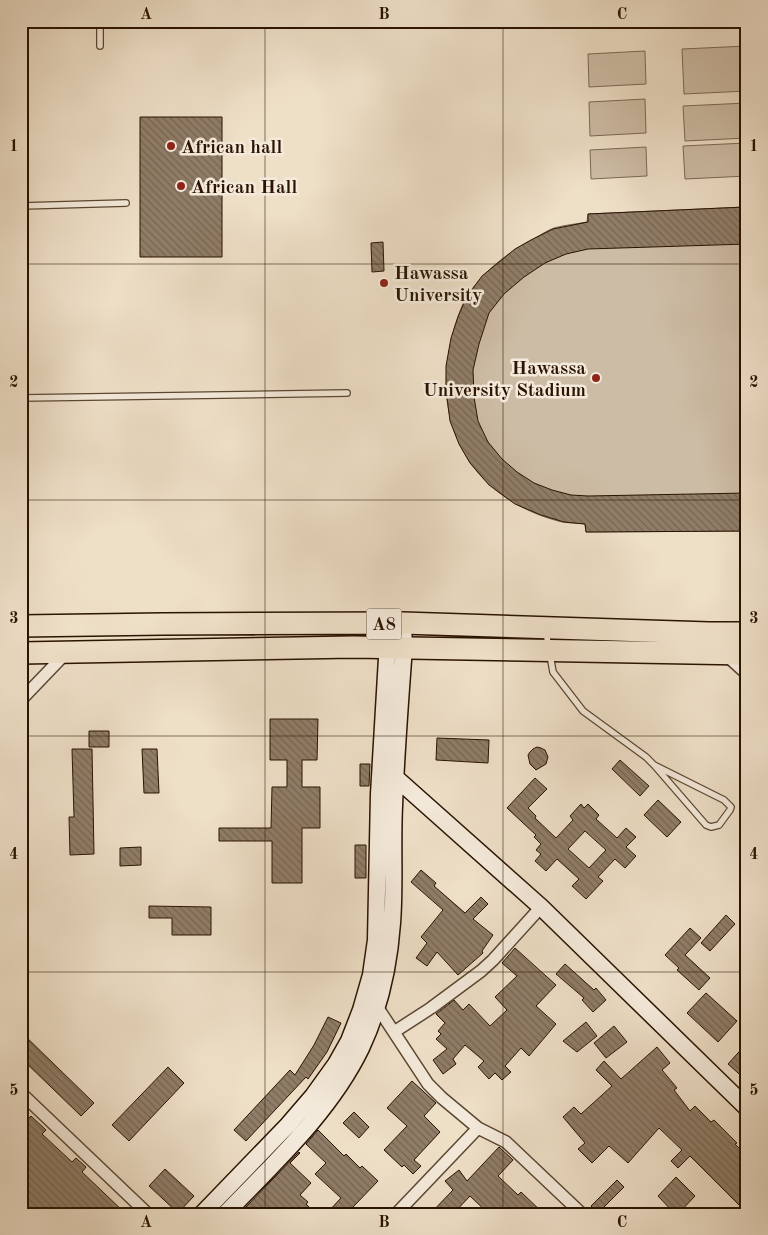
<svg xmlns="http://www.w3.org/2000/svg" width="768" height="1235" font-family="'Old Standard TT',serif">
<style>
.pitch{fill:#cdbca5;stroke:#7c6853}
.building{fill:url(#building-back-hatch);stroke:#2a1301;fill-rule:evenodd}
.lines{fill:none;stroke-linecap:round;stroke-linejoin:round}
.lane-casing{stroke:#5b4632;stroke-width:8}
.street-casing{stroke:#5b4632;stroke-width:14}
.secondary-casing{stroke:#2a1301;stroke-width:19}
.highway-casing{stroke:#2a1301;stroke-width:24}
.lane{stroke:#f4eadb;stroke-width:5.5}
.street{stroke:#f4eadb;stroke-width:11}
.secondary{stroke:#f4eadb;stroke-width:16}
.highway{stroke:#eedfc7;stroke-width:21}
.grid{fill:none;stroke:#2a1301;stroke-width:1;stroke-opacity:0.55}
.poi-dot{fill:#8f2418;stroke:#f4eadb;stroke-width:2}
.labels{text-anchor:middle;stroke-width:5;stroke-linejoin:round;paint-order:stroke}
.shield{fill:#f4eadb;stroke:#675442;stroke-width:1}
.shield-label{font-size:18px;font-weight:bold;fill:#2a1301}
.poi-label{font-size:19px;font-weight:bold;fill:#2a1301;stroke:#f4eadb;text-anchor:start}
.neatline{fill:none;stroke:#2a1301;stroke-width:2}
.grid-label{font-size:16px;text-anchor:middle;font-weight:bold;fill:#2a1301}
</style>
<defs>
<pattern id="building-back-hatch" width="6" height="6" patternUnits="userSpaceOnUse" patternTransform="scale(1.25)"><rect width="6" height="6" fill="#907d68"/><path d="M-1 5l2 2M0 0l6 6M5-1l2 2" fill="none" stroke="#766553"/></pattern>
</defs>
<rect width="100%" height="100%" fill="#eedfc7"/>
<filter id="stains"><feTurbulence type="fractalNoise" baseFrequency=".004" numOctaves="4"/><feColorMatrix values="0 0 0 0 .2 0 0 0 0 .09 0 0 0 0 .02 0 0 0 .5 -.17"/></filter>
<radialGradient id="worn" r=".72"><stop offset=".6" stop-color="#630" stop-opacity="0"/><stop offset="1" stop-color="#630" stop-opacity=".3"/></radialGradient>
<path class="pitch" d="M747,46V91L684,94L682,49Z
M645,51L646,84L589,87L588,54Z
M645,99L646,133L590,136L589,102Z
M747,103V138L685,141L683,106Z
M746,143L747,176L685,179L683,146Z
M646,147L647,176L591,179L590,150Z
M745,207V214H747V531L586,532L585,524C577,523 569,523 562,522C480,502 434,436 449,352C452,334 457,315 466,298C482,271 510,251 537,237C542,234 548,230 554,228C565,225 576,224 587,222L588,214Z"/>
<path class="building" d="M140,117H222V257H140Z
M745,207V214H747V244L588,249L566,254L545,263L524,277L504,294L489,313L479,344L473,370L474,397L478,421L488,442L502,459L517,472L534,483L552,490L571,495L588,496L747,493V531L586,532L585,524L564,522L541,515L515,504L489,485L470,463L459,444L450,421L446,390V366L451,338L458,317L466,298L482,276L515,249L531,240L553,229L588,222V214Z
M383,242L384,271L372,272L371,243Z
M270,719H318L317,760H302V787H320V828H302V883H272V841H219V828H271L272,787H287V760H270Z
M89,731H109V747H89Z
M437,738L489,740L488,763L436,760Z
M537,747L541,748L545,750L548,757L546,764L536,770L530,764L528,755L530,752L533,749Z
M72,749H92L94,854L70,855L69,817H74Z
M142,749H157L159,793H144Z
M620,760L649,786L640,796L612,769Z
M360,764H370L369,786H360Z
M535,778L547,789L528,808L536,816L535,818L556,838L573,820L570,816L581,804L584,808L588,804L599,815L596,819L617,838L626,828L636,837L626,847L636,856L625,868L615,859L598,877L603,881L586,899L572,886L579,879L557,859L546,871L535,861L541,854L536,850L541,844L534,837L536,835L507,808ZM585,831L606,850L589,868L568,849Z
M658,800L681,822L667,837L644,815Z
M355,845H366V878H355Z
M141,847V865L120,866V848Z
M421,870L436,883L434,886L465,913L481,897L488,904L473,919L493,935L482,951L483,953L458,975L437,952L427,966L416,958L427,943L421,937L443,910L411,882Z
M149,906L211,907V935H172V918H149Z
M726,915L735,924L710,951L701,943Z
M690,928L701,938L685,955L710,978L699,990L677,970L679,968L665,955Z
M515,948L556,985L536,1006L556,1024L529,1056L521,1048L505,1066L511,1072L502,1080L495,1073L489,1079L478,1067L484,1061L465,1045L453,1059L456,1064L443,1074L433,1060L447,1049L436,1039L441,1034L438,1031L445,1023L436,1014L454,1000L463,1010L469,1004L490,1026L507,1010L495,997L517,976L502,963Z
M565,964L594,990L596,988L606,1000L593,1012L582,1000L584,998L556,974Z
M706,993L737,1021L718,1042L687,1013Z
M328,1017L341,1023L327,1052L308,1079L306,1077L246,1141L234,1130L290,1070L295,1075L314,1045Z
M586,1022L597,1036L577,1052L563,1041Z
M614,1026L627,1042L606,1058L594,1043Z
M21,1032L94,1103L81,1116L21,1058Z
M747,1043V1081L728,1064Z
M657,1047L670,1063L662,1070L677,1088L674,1090L690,1111L695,1106L711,1122L714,1120L737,1143L735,1144L747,1156V1203L742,1208L690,1156L678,1168L671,1161L682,1150L659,1128L628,1163L609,1146L592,1163L578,1149L585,1143L563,1117L574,1107L581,1114L612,1086L596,1070L604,1061L621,1079Z
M168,1067L184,1083L129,1141L112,1125Z
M412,1081L436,1103L424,1116L440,1132L414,1160L421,1166L413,1174L404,1165L402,1167L384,1150L407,1126L387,1108Z
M354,1112L369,1127L359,1138L343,1123Z
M31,1116L46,1130L42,1134L72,1162L76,1158L86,1167L82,1172L126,1214H31L21,1205V1188L27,1182L21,1176V1126Z
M318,1130L344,1156L346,1154L360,1168L362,1166L378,1181L353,1207L360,1214H326L341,1198L315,1174L326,1163L306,1144Z
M499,1147L513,1160L498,1176L518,1195L521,1192L544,1214H521L516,1209L512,1214H489L470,1196L453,1214H430L453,1190L445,1181L459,1170L467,1181Z
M299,1152L300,1153L290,1163L311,1183L300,1195L308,1202L306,1204L316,1214H253L246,1207Z
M165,1169L194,1196L178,1213L149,1186Z
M676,1177L695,1196L678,1214H675L658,1196Z
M617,1180L624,1187L598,1213L591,1206Z"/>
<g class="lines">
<g class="lane-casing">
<path id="lane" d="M100,46V21
M21,206L126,203
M21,398L347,393
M546,632L553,672L583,711L646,757L654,765L706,825L711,827L719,825L730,810L731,807L724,800L654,765"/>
</g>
<g class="street-casing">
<path id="street" d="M726,655L747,674
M21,700L67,652
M375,1004L376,1005L428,1084L442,1098L478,1128L506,1142L582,1214
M394,1032L431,1008L481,971L493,960L541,907
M21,1093L148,1214
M396,1214L478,1128"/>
</g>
<g class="secondary-casing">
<path id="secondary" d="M389,778H396L541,907L747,1108
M202,1214L288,1125L313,1096L336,1064L349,1041L361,1010L371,975L376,940L379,794L389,624
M225,1214C274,1163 330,1112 361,1048C379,1010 389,965 392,923C395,884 392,845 394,806C396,753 400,700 404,647L403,623"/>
</g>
<g class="highway-casing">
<path id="highway" d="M21,626L163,624L403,623L709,633H747
M21,653L353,647L747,654"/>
</g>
<use href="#lane" class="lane"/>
<use href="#street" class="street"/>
<use href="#secondary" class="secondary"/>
<use href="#highway" class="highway"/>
</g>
<path class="grid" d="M265,21V1214M503,21V1214M21,264H747M21,500H747M21,736H747M21,972H747"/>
<g class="poi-dot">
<circle cx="171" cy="146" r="5"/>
<circle cx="181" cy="186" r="5"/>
<circle cx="384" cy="283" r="5"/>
<circle cx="596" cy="378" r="5"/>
</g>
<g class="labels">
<rect class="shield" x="366.5" y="608.5" width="35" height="31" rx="4"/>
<g class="shield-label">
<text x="384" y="630">A8</text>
</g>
<g class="poi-label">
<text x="181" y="153">African hall</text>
<text x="191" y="193">African Hall</text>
<text x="394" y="279">Hawassa<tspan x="394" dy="22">University</tspan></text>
<text x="586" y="374" text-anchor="end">Hawassa<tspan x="586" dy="22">University Stadium</tspan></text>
</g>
</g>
<rect width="768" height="1235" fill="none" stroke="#eedfc7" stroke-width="55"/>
<rect x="28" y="28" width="712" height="1180" class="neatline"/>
<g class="grid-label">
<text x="146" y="19">A</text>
<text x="384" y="19">B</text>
<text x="622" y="19">C</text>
<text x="14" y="151">1</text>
<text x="754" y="151">1</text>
<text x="14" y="387">2</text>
<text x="754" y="387">2</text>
<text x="14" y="623">3</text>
<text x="754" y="623">3</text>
<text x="14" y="859">4</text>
<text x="754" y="859">4</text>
<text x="14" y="1095">5</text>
<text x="754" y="1095">5</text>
<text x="146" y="1227">A</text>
<text x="384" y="1227">B</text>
<text x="622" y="1227">C</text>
</g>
<rect width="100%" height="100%" filter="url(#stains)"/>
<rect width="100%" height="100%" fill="url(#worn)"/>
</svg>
